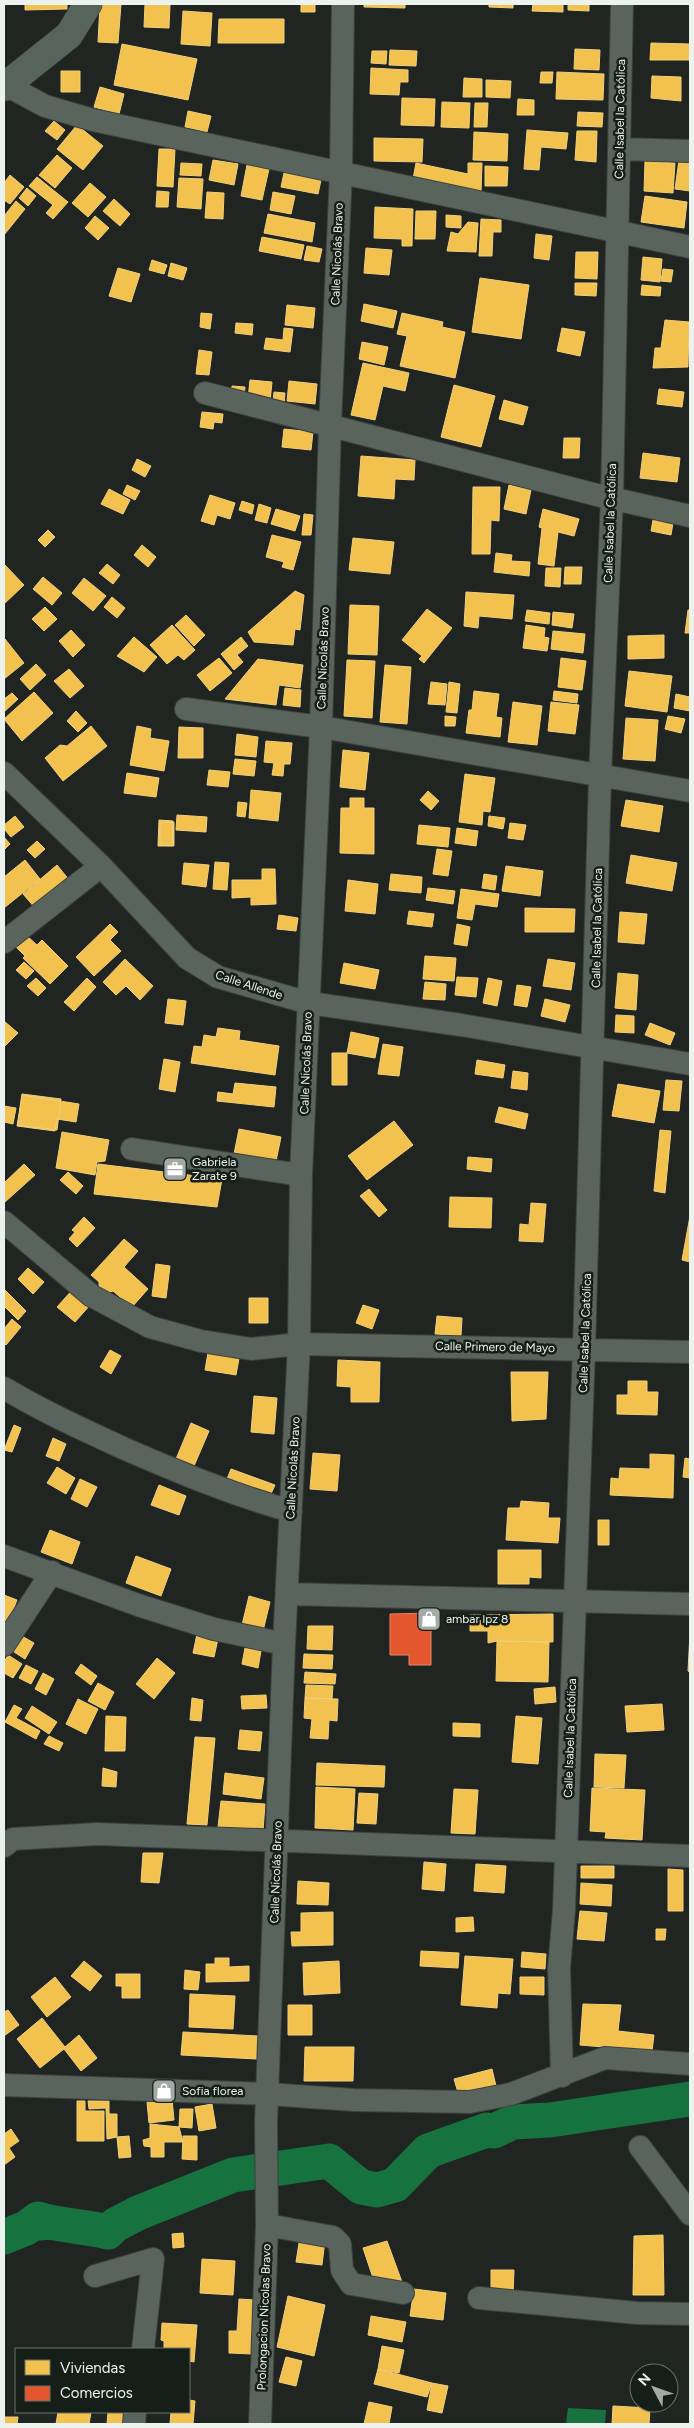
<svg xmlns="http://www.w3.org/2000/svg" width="694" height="2428" font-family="Figtree,sans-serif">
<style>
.water{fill:#16723f}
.homes{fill:#f2c14e;stroke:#f0d07e}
.shops{fill:#e4572e;stroke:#e68668}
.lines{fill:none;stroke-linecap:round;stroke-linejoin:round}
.stream{stroke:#16723f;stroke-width:5.5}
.river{stroke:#16723f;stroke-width:35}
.street-casing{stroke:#3d413f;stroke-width:24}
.primary-casing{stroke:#3d413f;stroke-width:29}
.street{stroke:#58645c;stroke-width:22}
.primary{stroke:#57645b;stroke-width:28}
.labels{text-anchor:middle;stroke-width:5;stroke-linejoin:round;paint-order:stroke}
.street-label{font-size:12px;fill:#ecf2ee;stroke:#151e17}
.poi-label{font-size:12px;fill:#ecf2ee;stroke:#151e17;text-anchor:start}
</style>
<rect width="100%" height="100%" fill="#202522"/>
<path class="water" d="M568,2408L606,2410L605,2424H566Z"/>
<path class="homes" d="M25,4H67V9L25,10Z
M100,4H121L118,43L98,42Z
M145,4H170L169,28L144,27Z
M284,4H325H315V12H301V4Z
M364,4H405V8L364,7Z
M489,4H513V8L489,7Z
M533,4H563V12L532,11Z
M568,4H589V11L568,10Z
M183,11L212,13L210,46L181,44Z
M219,19H284V43H218Z
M651,43L690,44L689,60H650Z
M122,44L197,59L188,100L114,85Z
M575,49L600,50L599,70L574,69Z
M390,50L417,51L416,66L389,65Z
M372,51H387L386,64L371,63Z
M371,68L408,70V82H400L399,95L370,94Z
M61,71H80V92H61Z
M541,72H553L552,83H540Z
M557,72L604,74L603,100L556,99Z
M652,76L681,77V101L651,98Z
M464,78L482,79V97H463Z
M486,80L511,81L510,98L486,97Z
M100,87L124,94L119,114L94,107Z
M402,98L435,99L434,126L401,125Z
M518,99L534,100V115H517Z
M442,102L470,103L469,128L441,127Z
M475,103H488L487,127H474Z
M188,111L211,116L207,132L185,127Z
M578,112L603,113L602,127L577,126Z
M54,121L65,130L57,140L45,131Z
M77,125L103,146L83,170L57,149Z
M527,130L568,133L566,149L541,147L539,170L524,169Z
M577,131H597L596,162L575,160Z
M474,132L508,134L507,161L473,160Z
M374,138L423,139L422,162L374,161Z
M159,149H175L173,187L157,186Z
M57,155L72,168L55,188L39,175Z
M213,160L238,164L234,185L209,180Z
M679,160L690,162V191L675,189Z
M645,161L675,163L673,193L644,191Z
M181,163L202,164L201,176L180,175Z
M416,163L468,174V163H482L481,192L413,179Z
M247,165L269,169L262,200L241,196Z
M485,166L508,167L507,186H485Z
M284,173L321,180L318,194L281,187Z
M10,175L24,187L10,204L4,200V183Z
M37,177L68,202L53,219L46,213L53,205L29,186Z
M179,178L203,179L201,209L177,207Z
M90,183L106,197L88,217L72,203Z
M27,188L36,196L28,206L19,198Z
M157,191L169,192L168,207H156Z
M207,192L224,193L223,219L205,218Z
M273,192L295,196L291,214L270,210Z
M645,196L687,202L684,228L641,222Z
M114,199L130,214L120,226L103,211Z
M16,201L25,209L4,235V216Z
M375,207L413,209L412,246H402V239L374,238Z
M416,211H436L435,239H415Z
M268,214L315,223L312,242L264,233Z
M446,215L461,216V228L446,227Z
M95,216L109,228L98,240L85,228Z
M481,219L501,220V232H493L492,256H479Z
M468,222L478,223L476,252L447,251L451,232L458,234Z
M536,234L552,236L549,260L534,258Z
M262,237L304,245L301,259L259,251Z
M307,246L322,249L319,262L304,260Z
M366,248L392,250L389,275L364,273Z
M576,252H598L597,279L575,278Z
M643,257L662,259L660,282L641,280Z
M152,260L167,265L164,274L149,270Z
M171,263L187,268L183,280L168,276Z
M118,268L140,274L131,302L109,296Z
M663,269L673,270L671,282L661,281Z
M480,278L529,285L521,339L472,332Z
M575,283H597L596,296L575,295Z
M642,285L661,287L660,296L641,295Z
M364,304L397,311L393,328L361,321Z
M287,305L315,308L313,328L285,325Z
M201,313L212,314L210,329L200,327Z
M402,313L443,322L442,327L465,332L455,378L400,366L407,336L397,334Z
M665,320L689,322L688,367L653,368L655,348H661Z
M236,323L253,324L252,335L235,333Z
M284,328L293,329L290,352L264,349L266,338L283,340Z
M562,328L585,332L580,356L557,351Z
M362,342L388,347L384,365L359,359Z
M199,350L212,352L209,375L196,374Z
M363,363L409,373L405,391L383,386L375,420L351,415Z
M250,380L272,382L270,402L248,399Z
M289,381L317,384L315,404L287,401Z
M454,385L495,396L481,447L441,437Z
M232,386L245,387L244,396L231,395Z
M659,389L684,392L682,407L657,404Z
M274,392L285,393L284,404L273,402Z
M504,400L528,407L523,425L499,419Z
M202,412L223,414L222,423L214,422L213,429L200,427Z
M284,429L313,432L311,450L282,447Z
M564,438H580L579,458H563Z
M643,453L680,458L677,482L640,478Z
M361,456L415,460L414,480L395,479L394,499L358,496Z
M137,459L151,466L145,477L132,470Z
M127,485L140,491L135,500L123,494Z
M509,485L531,490L526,514L504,509Z
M473,487H500L499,521L491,520L490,554H472Z
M109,489L130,500L123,514L101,504Z
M210,495L235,503L230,519L217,515L214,525L201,521Z
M242,501L254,505L252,514L239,510Z
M259,504L271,508L267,523L255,520Z
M276,509L300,516L295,531L271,524Z
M543,509L579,519L574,536L558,532L554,566L538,564L542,528L539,527Z
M304,514L313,515L311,535H302Z
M653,520L673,523L671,535L651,531Z
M48,530L55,537L45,547L38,540Z
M272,535L301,542L293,570L282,567L284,562L266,557Z
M353,538L394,542L390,574L349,570Z
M142,545L156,557L148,567L134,555Z
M496,553L512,555L511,561L530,562L529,576L494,572Z
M107,564L120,575L113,584L99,573Z
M5,565L24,585L4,604V567Z
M565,567H582L581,584H564Z
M546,568H561L560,587L545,586Z
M43,577L62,593L52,605L33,589Z
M84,578L106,596L93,611L72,593Z
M295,591L304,595L300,630L295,629L293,645L254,642L248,632Z
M466,592L514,595L512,619L479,616L478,628L464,626Z
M112,597L125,608L117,618L104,607Z
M350,605L379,606L377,655L348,654Z
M45,607L57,619L44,631L32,619Z
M427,609L452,628L424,663L419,659L422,656L402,640Z
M527,610L550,613L549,624L525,621Z
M688,610H690V633H685Z
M553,612L574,614L572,628L552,625Z
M186,615L205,635L194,646L175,625Z
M172,625L195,650L184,660L178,655L167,664L150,645Z
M526,625L545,628L544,637L549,638L547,651L523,648Z
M71,630L85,645L73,657L59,641Z
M553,631L585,634L583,653L551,649Z
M664,635V658L628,659V636Z
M134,637L157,657L144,672L117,656Z
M241,637L248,646L237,655L243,662L234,670L221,654Z
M5,639L24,663L4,679V640Z
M219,658L232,673L210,691L197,675Z
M561,658L586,661L582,690L558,687Z
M258,659L303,665L300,688L279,685L276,705L225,699Z
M347,660L375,661L372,718L344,716Z
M36,664L46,675L30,690L20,679Z
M385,665L411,667L407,724L380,722Z
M69,669L84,686L70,698L54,681Z
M629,671L672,676L667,712L625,706Z
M431,682L447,684L445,705L428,704Z
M449,682L460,684L457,713L446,712Z
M285,688L301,690L300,707L283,705Z
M474,691L499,694L496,717L502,718L500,737L466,733L469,710H472Z
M554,691L578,694L577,703L553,700Z
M34,692L53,713L22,741L4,719Z
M12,693L18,699L4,712V699Z
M676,694L690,697V711L674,708Z
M513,702L542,706L537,745L508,742Z
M551,702L579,705L575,734L548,731Z
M76,711L87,723L78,732L67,721Z
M445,716L456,717L455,726H445Z
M668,716L685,719L681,733L665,729Z
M626,718L658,720L655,761L623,759Z
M91,726L107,746L63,781L45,758L60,745L67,746Z
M137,726L151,729L150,738L169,741L164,771L130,765Z
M179,727L203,728V758H178Z
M237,734L258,737L256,757L235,755Z
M266,741L292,743L290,764H284L283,776L272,775L274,763L264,762Z
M343,750L369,753L365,790L340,787Z
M235,759L256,761L254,776L233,774Z
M209,770L230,772L228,787L207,785Z
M127,773L159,778L156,797L124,793Z
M465,774L495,778L490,812L483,811L482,825L459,822Z
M251,790L281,793L278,821L249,818Z
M428,791L439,801L431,810L420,800Z
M350,798H364V808H374V854L340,853L341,808H350Z
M626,800L663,806L659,832L621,826Z
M238,802L247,803L245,817L237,816Z
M177,815L207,817L206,832L176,830Z
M15,816L24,827L11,837L4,829V825Z
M489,816L505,818L503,829L488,826Z
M159,820L173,821L172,846H158Z
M160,822H174V846L160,845Z
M510,823L526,825L523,840L508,838Z
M419,825L450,828L448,847L417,844Z
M457,828L478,831L476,846L455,843Z
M4,837L10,844L4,850Z
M37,841L45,849L35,858L27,850Z
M437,849L452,851L448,876L433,874Z
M631,855L677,863L672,891L626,883Z
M25,860L40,879L4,908V877Z
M215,862L229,863L227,890L213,889Z
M184,863L209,865L206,887L182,884Z
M57,865L70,881L36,909L23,894Z
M506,866L543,871L540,896L502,891Z
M262,869H275L276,904L251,905V897L232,898V880H262Z
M391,874L422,877L421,893L389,890Z
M484,874L497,876L495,890L482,888Z
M348,880L378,884L375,914L345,911Z
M428,888L455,891L453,904L426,900Z
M461,889L499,894L497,907L475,904L472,920L457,918Z
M525,908L575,909L574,932H525Z
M409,911L434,914L432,927L407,924Z
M620,912L647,914L644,944L618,942Z
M279,915L298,918L296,931L277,929Z
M110,924L118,932L110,940L121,951L94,976L76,957Z
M457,924L470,927L467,946L454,944Z
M27,936L37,945L42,940L68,966L50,984L23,958L25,956L16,947Z
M425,956L456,958L454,981L423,979Z
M125,959L153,986L140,1000L126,986L116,995L103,982Z
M548,959L575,963L571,990L543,986Z
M24,962L34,971L26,979L16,970Z
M344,963L379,970L375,989L340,983Z
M618,973L638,975L636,1010L615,1008Z
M457,977L478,978L476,997L455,995Z
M36,978L46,988L38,996L27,986Z
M87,978L96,987L74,1011L64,1002Z
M488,978L502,981L497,1006L483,1003Z
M425,982L446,984L445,1000L423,999Z
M517,985L531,987L527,1007L514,1005Z
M168,999L186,1001L183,1025L165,1023Z
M545,999L570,1005L565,1022L541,1016Z
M616,1015L634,1016V1033L615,1032Z
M4,1021L18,1033L4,1047Z
M650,1023L675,1033L670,1045L645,1035Z
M218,1028L240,1031L239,1040L279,1046L275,1075L191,1063L194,1046L202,1047L204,1035L216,1037Z
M351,1032L379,1038L375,1058L347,1053Z
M383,1044L403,1047L399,1076L378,1074Z
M332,1053H347V1085H332Z
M164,1059L180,1062L175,1092L159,1089Z
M477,1060L505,1065L503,1078L475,1074Z
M513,1071L528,1073L527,1090L511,1088Z
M666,1080L682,1081L679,1111L663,1110Z
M235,1083L276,1087L274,1107L217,1101L218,1092L233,1094Z
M618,1084L660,1091L654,1123L612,1116Z
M22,1094L61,1099L57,1130L18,1125Z
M22,1095L79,1104L76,1122L57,1119L55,1131L17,1126Z
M4,1106L16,1108L13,1124L4,1122Z
M499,1107L528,1114L525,1129L495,1122Z
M394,1121L413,1145L367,1180L348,1156Z
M239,1129L281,1137L275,1166L233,1159Z
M660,1130L671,1131L665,1193L654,1191Z
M62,1132L109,1140L105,1161L97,1162L95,1175L56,1168Z
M468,1157L492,1159L491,1172L467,1169Z
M24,1164L35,1175L5,1202L4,1183Z
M98,1164L222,1179L217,1207L94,1194Z
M68,1172L83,1186L76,1194L60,1180Z
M369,1189L387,1210L379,1217L360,1196Z
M450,1197L492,1198L491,1228L449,1227Z
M531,1203L546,1204L543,1242L519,1241L520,1224L529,1225Z
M690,1216V1262L682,1260Z
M84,1217L95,1228L77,1247L69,1239L75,1232L72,1230Z
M124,1239L138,1251L124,1267L148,1289L132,1307L113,1291L108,1293L99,1287V1282L91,1275Z
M156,1264L170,1266L166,1298L152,1296Z
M28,1268L44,1282L33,1294L18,1279Z
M74,1288L91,1304L75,1322L57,1307Z
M4,1289L26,1311L18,1320L4,1306Z
M249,1298H268V1323H249Z
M363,1305L379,1310L372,1329L356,1323Z
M437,1316L462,1318L461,1336L435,1334Z
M12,1319L21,1327L6,1345L4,1343V1329Z
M209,1347L240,1353L236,1375L205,1370Z
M110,1350L121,1356L111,1374L100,1367Z
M338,1360L380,1362L379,1402H351V1387L337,1386Z
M511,1372H548L546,1419L512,1421Z
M628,1381H647V1392H658L657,1415L617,1414V1395H628Z
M254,1396L277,1398L274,1434L251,1432Z
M191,1423L209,1431L194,1466L176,1459Z
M14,1425L21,1428L12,1452L4,1450Z
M53,1438L66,1444L59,1461L46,1456Z
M313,1453L340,1455L337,1491L310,1489Z
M650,1454L674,1455L673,1498L610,1495L611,1478L619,1479L620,1468L650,1469Z
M685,1458L690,1459V1478L683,1477Z
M57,1467L75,1478L66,1494L47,1483Z
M231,1469L275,1485L270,1496L227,1479Z
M80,1479L97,1487L87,1507L71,1499Z
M159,1485L186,1496L179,1515L151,1505Z
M521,1501L549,1503L548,1518H560L558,1543L506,1540L508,1508H520Z
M598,1520H609V1545H598Z
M50,1530L80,1542L72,1564L41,1552Z
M498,1550H541V1578L529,1577V1584H498Z
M136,1556L171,1569L161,1596L126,1583Z
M4,1595L17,1600L8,1623L4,1621Z
M249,1596L270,1602L263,1631L242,1625Z
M553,1614V1642L497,1641L488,1643V1631H470V1615Z
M308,1626H333L332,1650L307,1649Z
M690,1633V1672L688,1671Z
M197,1634L218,1639L214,1657L193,1653Z
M20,1635L34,1643L25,1659L11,1650Z
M497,1641L549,1642L548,1682L496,1681Z
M245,1648L261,1651L258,1668L242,1664Z
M304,1654L333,1655L332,1669L303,1668Z
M8,1655L22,1664L13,1678L4,1673V1662Z
M157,1658L175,1673L154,1699L136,1684Z
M81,1664L97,1676L91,1685L75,1673Z
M26,1665L38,1671L31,1684L19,1678Z
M305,1672L336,1674L335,1684L304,1683Z
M43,1673L54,1679L46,1695L35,1689Z
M98,1683L114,1692L105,1710L88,1701Z
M306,1685L333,1686L332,1699L305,1698Z
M555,1687L556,1702L535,1704L534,1689Z
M266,1695L267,1708L242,1709L241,1696Z
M192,1698L203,1700L201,1721L190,1720Z
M305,1698L338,1699L337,1721L329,1720L328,1739L310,1738L312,1719L304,1718Z
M78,1699L98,1709L86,1734L66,1724Z
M662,1704L664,1730L627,1732L625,1706Z
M14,1705L22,1709L16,1718L40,1731L36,1739L5,1722Z
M32,1706L57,1722L49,1734L25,1718Z
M106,1716L126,1717L125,1751H105Z
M516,1716L542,1718L538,1764L512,1762Z
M453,1723L480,1724V1737L453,1736Z
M240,1730L262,1732L260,1751L238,1749Z
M49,1736L63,1743L59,1751L44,1744Z
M195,1737L215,1738L207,1825L187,1824Z
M595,1754L626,1755L624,1788L594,1787Z
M317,1763L385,1766L384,1787L316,1785Z
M103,1768L117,1772L116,1787L102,1786Z
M225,1773L264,1778L261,1799L223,1794Z
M316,1787L355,1789L353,1830L315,1828Z
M592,1788L645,1790L642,1840L605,1838L606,1832L590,1831Z
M454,1789L478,1790L475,1834L451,1833Z
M359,1793L378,1794L376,1824L357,1823Z
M221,1801L265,1804L263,1831L218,1827Z
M143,1853H163L159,1883L141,1882Z
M424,1862L446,1864L444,1891L422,1889Z
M476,1864L506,1866L504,1893L474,1891Z
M581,1866H614V1878H581Z
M668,1869L683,1870V1911H668Z
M298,1881L329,1883L328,1905L297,1904Z
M581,1883L612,1885L611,1906L580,1904Z
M580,1911L607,1913L604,1941L577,1939Z
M333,1912V1945L292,1946L291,1932H301V1913Z
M473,1917L474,1931L456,1932V1918Z
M656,1929H666L665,1940H656Z
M421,1951L459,1953L458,1968L420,1966Z
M522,1952L546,1954L545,1969L521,1967Z
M465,1956L513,1959L510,1994L498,1993L497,2008L461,2005Z
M215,1958H229V1967L249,1966V1981L206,1982V1964H215Z
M84,1961L102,1976L90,1991L71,1976Z
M339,1961L340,1993L304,1995L303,1963Z
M185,1970L200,1972L198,1990L184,1989Z
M116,1974H140V1998H122V1986H116Z
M55,1977L71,1997L47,2017L31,1997Z
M520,1977H544V1995L520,1994Z
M190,1994L235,1996L233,2029L189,2027Z
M583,2004L621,2005L618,2031L654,2035L652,2051L580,2045Z
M288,2005H312V2035H288Z
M8,2010L19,2025L4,2036V2012Z
M42,2018L65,2047L79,2035L97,2058L81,2071L64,2049L40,2068L17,2039Z
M183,2032L258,2036L257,2059L181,2055Z
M305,2047H354L353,2081H304Z
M492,2069L496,2086L459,2096L454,2079Z
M172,2099L174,2120L149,2123L147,2102Z
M77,2101H85V2111H104V2141H77Z
M88,2101H109V2114H117V2137L107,2139L106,2108L89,2109Z
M212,2104L216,2128L199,2131L195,2107Z
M180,2109H193L192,2128L179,2127Z
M150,2124L179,2127L183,2142H164V2157H151V2147L144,2146L143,2140L150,2138Z
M11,2129L19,2141L9,2148L15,2157L4,2165V2134Z
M129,2136L131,2157L119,2158L117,2137Z
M183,2136H197V2160L182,2159Z
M183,2233L184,2247L173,2248L172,2234Z
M663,2235L664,2295H633L634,2236Z
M300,2237L325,2240L322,2265L296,2262Z
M387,2241L402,2282L373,2278L363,2248Z
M202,2259L235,2261L233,2295L200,2293Z
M491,2270H514L513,2296L491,2295Z
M414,2289L446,2293L443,2320L410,2316Z
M288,2296L325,2305L314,2356L277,2347Z
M239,2299L255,2300L252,2354L229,2353V2331H237Z
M371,2316L406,2322L402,2342L368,2335Z
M162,2323L197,2325L194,2362L189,2361V2349H164V2341L161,2340Z
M382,2346L404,2350L399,2373L378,2369Z
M286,2357L302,2361L296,2386L279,2382Z
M378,2369L432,2383L427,2397L374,2384Z
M432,2383L448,2386L442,2413L427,2410Z
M189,2400L195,2401L193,2424H170L171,2412H189Z
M369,2402L392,2407L389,2424H364Z
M613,2406L650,2408L649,2424H612Z
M58,2412H91L89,2424H56Z
M108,2412H125L129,2424H107Z
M4,2417H18L17,2424H4Z"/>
<path class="shops" d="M431,1613V1665H409V1655H390V1614Z"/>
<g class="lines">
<path class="stream" d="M7,2236C38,2241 59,2237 89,2227"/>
<path class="river" d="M4,2237L26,2228L38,2219C61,2226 84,2226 108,2232L115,2225L138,2213L233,2175L329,2161L361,2187L377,2190L395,2185L428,2151L487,2130L494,2131L513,2122L550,2120L690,2099"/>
<g class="street-casing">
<path id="street" d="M4,84L45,106L93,120L690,247
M621,149L690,151
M205,393L597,495L690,516
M186,709L321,727L690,791
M4,773L101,866L187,958L218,977L309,1003L461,1025L690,1064
M4,942L101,866
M132,1149L301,1175
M4,1222L92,1296L150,1327L201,1341L251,1349L299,1344L690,1352
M4,1388C42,1411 82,1429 123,1448C178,1472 233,1495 291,1511
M4,1556L138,1605L214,1629L284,1644
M287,1594L690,1604
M4,1645L52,1572
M4,1846L13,1839L97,1834L690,1856
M562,2076L559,1968L564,1910L584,1349L600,776L612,498L622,4
M4,2085L268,2094L354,2100L470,2102L511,2094L605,2058L690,2064
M640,2147L690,2214
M267,2225L333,2237L340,2244L342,2270L351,2284L403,2293
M95,2276L153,2259L143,2349
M479,2298L637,2313L690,2314
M134,2424L135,2412
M260,2424L267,2225L266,2122L284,1644L299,1344L301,1175L321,727L330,425L341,172L343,4"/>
</g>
<g class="primary-casing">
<path id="primary" d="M4,87L69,35L88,4"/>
</g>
<use href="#street" class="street"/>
<use href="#primary" class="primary"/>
</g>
<defs>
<g id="office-square" transform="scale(1.25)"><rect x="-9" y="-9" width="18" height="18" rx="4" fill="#a5aaa7" stroke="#151e17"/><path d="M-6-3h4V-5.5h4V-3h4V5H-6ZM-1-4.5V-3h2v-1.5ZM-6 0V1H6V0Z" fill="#fff"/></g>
<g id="shop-square" transform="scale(1.25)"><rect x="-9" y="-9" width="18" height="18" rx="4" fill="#a5aaa7" stroke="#151e17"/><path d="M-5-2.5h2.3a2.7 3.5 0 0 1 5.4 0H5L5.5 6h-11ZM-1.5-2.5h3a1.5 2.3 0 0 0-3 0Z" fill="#fff"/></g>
</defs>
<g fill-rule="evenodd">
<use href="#office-square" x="175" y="1169"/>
<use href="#shop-square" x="429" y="1619"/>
<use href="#shop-square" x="164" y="2091"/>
</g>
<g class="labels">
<g class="street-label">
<text transform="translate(620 119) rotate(-89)" y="4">Calle Isabel la Católica</text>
<text transform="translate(337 254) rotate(-88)" y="4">Calle Nicolás Bravo</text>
<text transform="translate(610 523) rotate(-88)" y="4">Calle Isabel la Católica</text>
<text transform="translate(323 658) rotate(-88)" y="4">Calle Nicolás Bravo</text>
<text transform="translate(597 928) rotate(-89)" y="4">Calle Isabel la Católica</text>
<text transform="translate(249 985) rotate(18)" y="4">Calle Allende</text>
<text transform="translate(306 1063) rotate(-88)" y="4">Calle Nicolás Bravo</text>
<text transform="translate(585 1333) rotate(-88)" y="4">Calle Isabel la Católica</text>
<text transform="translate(495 1347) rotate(1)" y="4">Calle Primero de Mayo</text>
<text transform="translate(293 1468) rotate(-87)" y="4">Calle Nicolás Bravo</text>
<text transform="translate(570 1738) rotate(-88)" y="4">Calle Isabel la Católica</text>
<text transform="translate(276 1872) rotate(-88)" y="4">Calle Nicolás Bravo</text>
<text transform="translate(264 2317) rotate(-88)" y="4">Prolongacion Nicolas Bravo</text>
</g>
<g class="poi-label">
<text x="192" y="1166">Gabriela<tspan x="192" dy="14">Zarate 9</tspan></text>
<text x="446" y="1623">ambar lpz 8</text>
<text x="182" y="2095">Sofia florea</text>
</g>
</g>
<rect width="694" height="2428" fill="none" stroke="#ecf2ee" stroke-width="10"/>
<rect x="15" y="2348" width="175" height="65" fill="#151e17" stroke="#6b736d"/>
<rect x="25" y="2360" width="25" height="15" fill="#f2c14e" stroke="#6b736d"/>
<text x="60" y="2373" font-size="15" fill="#ecf2ee">Viviendas</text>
<rect x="25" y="2386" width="25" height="15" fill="#e4572e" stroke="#6b736d"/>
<text x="60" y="2398" font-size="15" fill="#ecf2ee">Comercios</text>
<g transform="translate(654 2388) rotate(311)"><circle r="24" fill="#151e17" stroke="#6b736d"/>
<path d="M0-4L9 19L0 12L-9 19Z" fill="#a5aaa7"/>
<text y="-8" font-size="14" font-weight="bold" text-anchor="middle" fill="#ecf2ee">N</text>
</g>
</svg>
